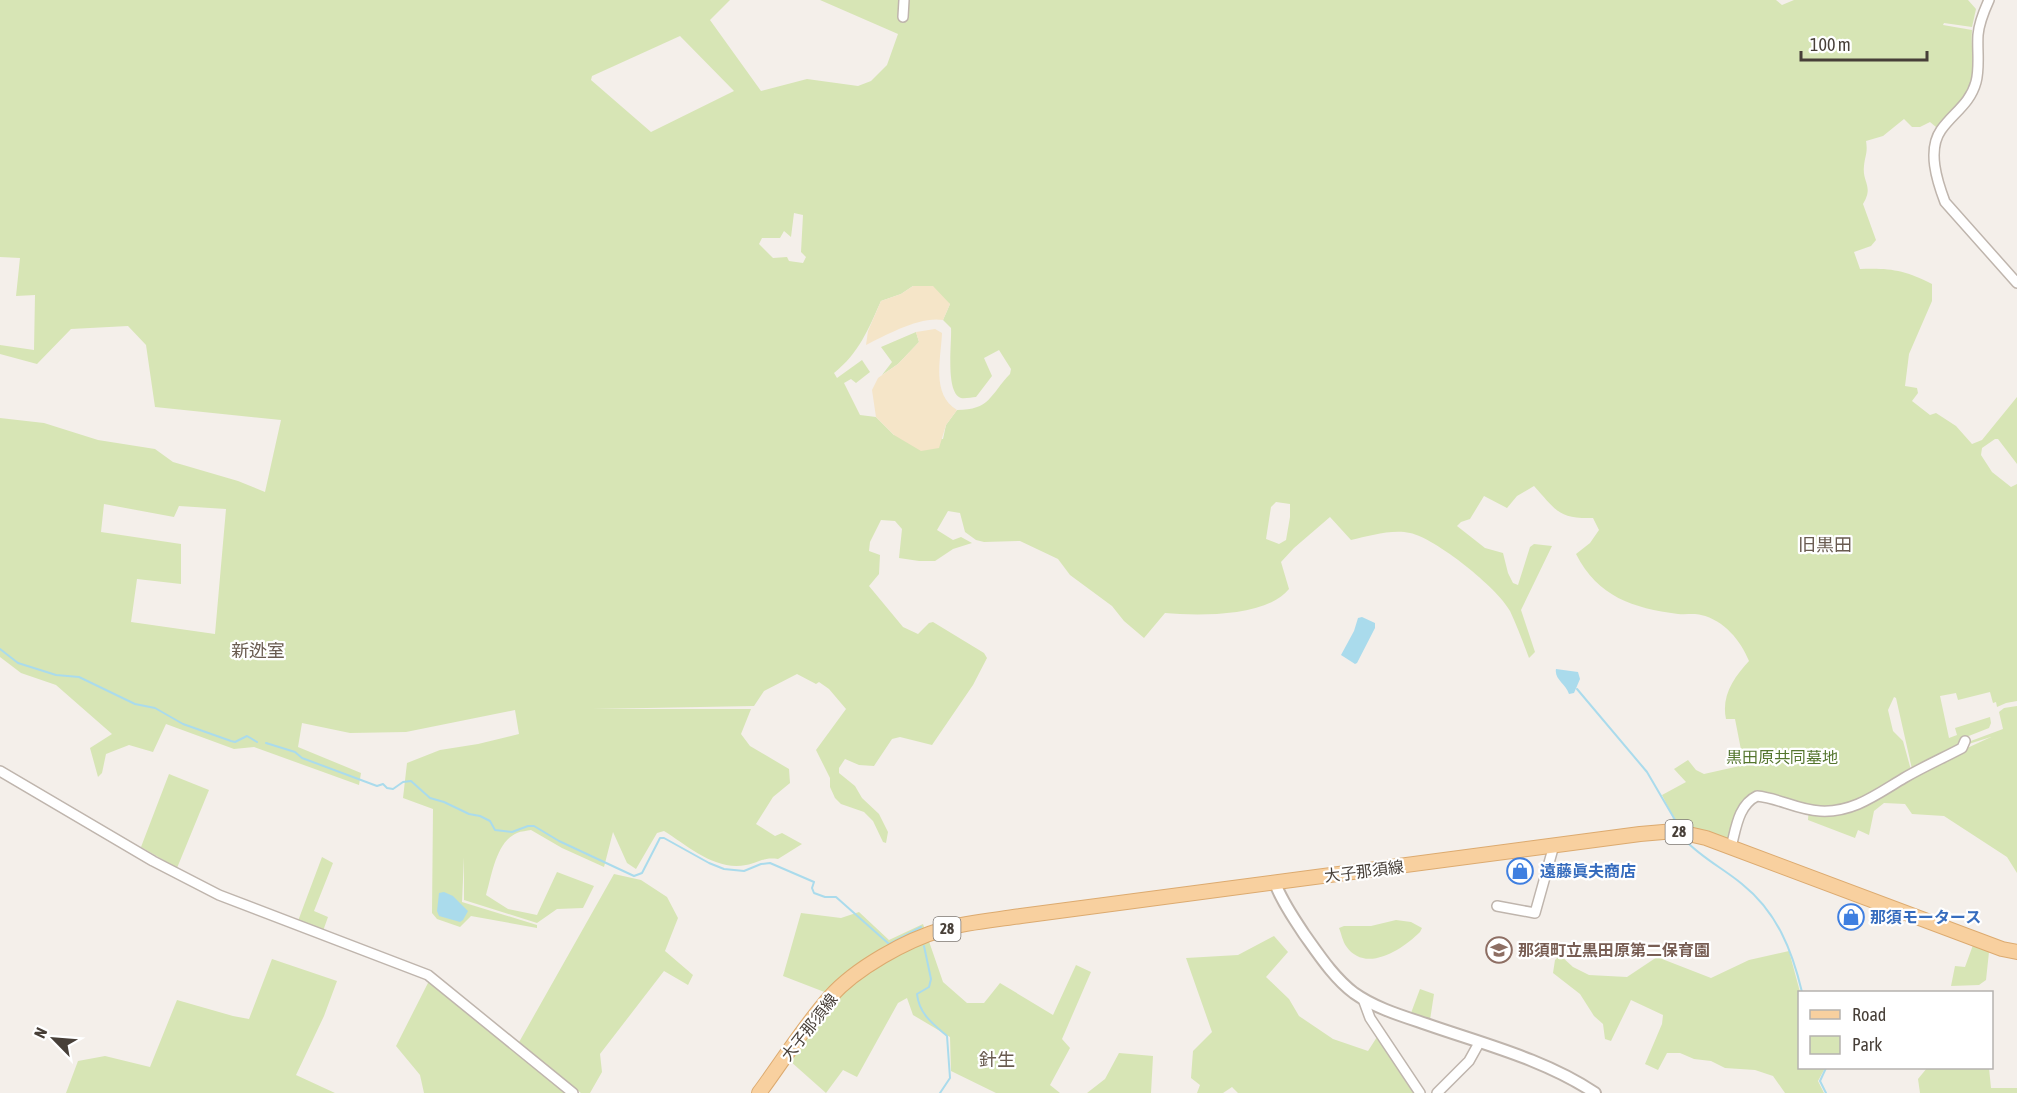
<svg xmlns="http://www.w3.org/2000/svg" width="2017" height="1093" font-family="'Asap Condensed','Noto Sans JP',sans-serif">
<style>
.green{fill:#d7e5b5;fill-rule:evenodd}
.sand{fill:#f5e5c8}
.water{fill:#aadbec}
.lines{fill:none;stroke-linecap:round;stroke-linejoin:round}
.stream{stroke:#aadbec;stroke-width:2}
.minor-casing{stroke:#bfb5ad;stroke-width:12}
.tertiary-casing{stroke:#bfb5ad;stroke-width:14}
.primary-casing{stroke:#dcaa6f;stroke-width:16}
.minor{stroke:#fff;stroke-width:9}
.tertiary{stroke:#fff;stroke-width:10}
.primary{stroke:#f8d09f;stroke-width:14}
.labels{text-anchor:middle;stroke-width:4.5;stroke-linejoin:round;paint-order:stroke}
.shield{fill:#fff;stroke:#7e7974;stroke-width:1.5}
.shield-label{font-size:15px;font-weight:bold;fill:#473f38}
.park-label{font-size:16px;fill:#55762f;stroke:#fff}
.street-label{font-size:16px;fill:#473f38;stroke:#fff}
.shop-label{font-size:16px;font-weight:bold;fill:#366cbe;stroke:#fff;text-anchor:start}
.education-label{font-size:16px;font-weight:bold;fill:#785e54;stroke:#fff;text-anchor:start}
.neighbourhood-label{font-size:18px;fill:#695b50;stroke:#fff}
</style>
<rect width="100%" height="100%" fill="#f4efea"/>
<path class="green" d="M0,0H730L710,20L761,91L807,79L858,86L871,81L887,65L898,34L820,0H1776L1782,5L1794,0H1968L1976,9L1972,27L1944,23L1943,25L1972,30C1971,43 1973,55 1973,68C1973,93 1952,112 1936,127L1930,122L1920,127H1912L1904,119L1883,136L1866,141C1868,153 1865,155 1864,166C1862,183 1874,186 1863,204L1876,240L1871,246L1854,252L1860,269C1891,268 1904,270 1932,284V301L1909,354L1905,386L1917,388L1918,393L1912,401L1930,415L1936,413L1956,426L1972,444L1982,440L2017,397V464L1998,439H1995L1982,448L1981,455L1992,472L2011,487L2017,484V701L2006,703L1997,707L1996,702L1993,703L1990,692L1958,700L1956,693L1940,696L1949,738L1957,735L1955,728L1990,717L1991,723L1989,728L1961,739L1960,745L2003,729L1999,712L2004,708L2017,706V873L2007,857L1944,816L1912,814L1905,804L1884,803L1874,811L1869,835L1858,830L1855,838L1808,820L1809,806L1757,790C1736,800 1734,818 1729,839L1722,838L1695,828L1661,826L1672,822L1673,817L1662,795L1686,782L1674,769L1688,760L1696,770L1704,774L1744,765L1735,719H1726C1721,696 1734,677 1749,661C1741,641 1724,620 1701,615C1694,613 1686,615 1678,614C1633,608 1598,597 1576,554L1590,543L1599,530L1593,518C1558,519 1556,510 1534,486L1517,496L1507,508L1484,496L1470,519L1461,522L1457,526L1485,548L1503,553L1508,573L1513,583L1518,585L1530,547L1534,544L1552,546L1521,610L1535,652L1529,658C1523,642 1517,626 1510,611C1498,588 1435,538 1410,533C1392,529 1369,536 1351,540L1330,517L1294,548L1281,562L1289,589C1267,617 1198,616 1165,613L1144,638L1124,621L1112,606L1070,575L1058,559L1020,541L984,542L976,540L965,532L960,513L948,511L937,530L953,540L961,537L972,543L953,549L935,561H919L899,558L902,529L895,521L881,520L870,542L869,551L880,555L879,574L869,586L903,627L918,634L929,623L933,622L984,653L987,658L973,685L932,745L900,737L892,739L874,766L859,765L845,759L839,768V773L855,786L862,798L879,814L888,832L886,843L883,842L873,821L864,812L841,804L835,798L830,787V778L816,750L846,709L829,689L819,682L816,684L797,674L764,691L754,706L593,709H751L741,734L750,746L789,769L790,783L773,797L756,824L775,836L782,833L802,844L778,859C762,857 759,863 746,865C715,871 688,846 664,831L657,833L636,869L627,863L613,832L604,867L562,848L531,830C527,831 521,831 517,833C496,842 492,875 486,895L508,909L537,915L557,872L594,886L583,908L557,909L537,923L464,900V857L462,902L537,925V928L471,916L460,927L437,919L432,913L433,809L403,798L407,763L440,750L478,744L519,734L515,710L406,732L350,733L302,723L298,747L361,773L359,785L254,747L234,749L166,724L153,752L129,745L106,754L102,773L98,777L90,748L112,734L56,685L21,673L0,657V418L44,423L98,440L155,449L173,462L238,481L265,492L281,420L155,407L146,345L128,326L71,329L37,364L0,354V345L34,350L35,295L16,296L20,258L0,257ZM680,36L734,91L651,132L591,80L592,76ZM794,213L803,215L801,252L806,257L803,263L789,261L787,257L773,258L759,244L762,238H780L784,231L791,237ZM913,286L950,304L943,320L951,328C952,343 945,393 961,398C965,399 972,397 976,397L992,376L984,358L999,350L1011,369L1010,374C990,395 990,410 957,410L946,425L943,439L894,435L876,417L860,415L844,383L851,379L856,383L870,372L862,360L837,378L834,373C859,353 868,330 881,301L901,294ZM1276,502L1290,504V517L1286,540L1279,544L1266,539L1271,507ZM104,504L174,517L179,506L226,509L215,634L131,622L137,579L181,584V544L101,532ZM1894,697L1896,698L1912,769L1959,747L1991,737L1965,749L1911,770L1903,741L1893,731L1888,710Z
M916,332L919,342L898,364L882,375L892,362L881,347Z
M169,774L209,790L177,868L141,847Z
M322,857L333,863L314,911L328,917L323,931L298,921Z
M614,874L641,880L667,897L678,918L665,951L693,975L688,985L664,971L600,1054L602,1072L590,1093H581L518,1044Z
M859,912L889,940L923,924L943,982L967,1003H984L1000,983L1053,1015L1076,965L1091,972L1062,1039L1070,1048L1050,1085L1060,1093H996L951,1071L950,1037L913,1015L907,998L898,1003L857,1077L843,1070L826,1093L790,1061L826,1008L827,993L783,976L801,913L841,918Z
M1396,920L1411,922L1422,928L1420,932C1402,950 1365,974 1346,946C1343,942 1341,933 1339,928L1344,926H1371Z
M1274,936L1288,952L1266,977L1289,999L1299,1016L1333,1039L1368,1051L1377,1037L1416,1093H1238L1232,1087L1223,1093H1197L1200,1085L1191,1078L1193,1051L1212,1032L1186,958L1238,955Z
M1973,945L1989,952L1986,980L1979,985L1951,986L1955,966L1965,967Z
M1789,951L1800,992V1068H1825L1818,1081L1824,1093H1785L1773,1076L1755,1070L1725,1068L1711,1061L1694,1059L1680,1053H1667L1658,1070L1645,1064L1662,1024L1663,1015L1631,1000L1611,1041L1605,1039L1603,1024L1594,1016L1580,994L1553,973L1555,960L1560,955L1573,967L1589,975L1627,977L1657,957L1711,978L1749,960Z
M272,959L337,981L324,1016L296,1075L335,1093H66L78,1061L105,1056L150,1067L177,1000L233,1016L249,1019Z
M429,981L565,1093H424L420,1075L396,1046Z
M1420,989L1434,994L1430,1020L1411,1013Z
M1119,1053L1153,1056L1151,1093H1087L1105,1079Z
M1927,1068H1989L1991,1088H2017V1093H1920L1918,1079Z"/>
<path class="sand" d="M913,286H933L950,304L943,320C920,316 886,335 866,345L868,331L881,301L901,294Z
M935,329L942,333C941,359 931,394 957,410L946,425L939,448L921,451L894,435L876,417L872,390L878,378L898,364L919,342L916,332Z"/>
<path class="water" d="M1362,617L1375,623V628L1357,663L1355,664L1341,655L1354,631L1358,618Z
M1556,669L1578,672L1580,679L1574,693L1569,694C1566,684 1554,679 1556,669Z
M444,892L453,896L468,911L463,920L460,922L439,916L437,911L439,893Z"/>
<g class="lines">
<path class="stream" d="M0,649L18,663L56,675L79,677L135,704L155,708L183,724L231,741L235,742L247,736L257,742
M1577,689L1647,772L1678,825
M266,743L295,752L302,758L377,786L383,784L387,788L393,789L403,782L411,781L430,798L444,802L469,814L480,816L490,821L495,830L512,832L528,826H534L559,841L634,876L642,873L660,838H664L709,863L724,869L744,871L761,864L770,863L814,882L812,888L814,893L825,897H836L889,944L921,927
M1686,841C1702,858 1724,869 1742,884C1777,912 1792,950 1802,992
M924,946L931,979L929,987L917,994C919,1014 933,1024 947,1036L950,1078L940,1093
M1826,1093L1820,1081L1826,1068"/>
<g class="minor-casing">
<path id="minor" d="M1989,0C1984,11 1979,23 1978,35C1977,51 1980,67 1976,82C1970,104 1953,113 1941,130C1927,150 1937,181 1945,202L2017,283
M903,17L904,0
M0,771L153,861L219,895L428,975L573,1093
M1731,847C1736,829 1738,805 1757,796C1779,798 1797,810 1820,811C1853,813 1877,794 1904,778C1923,767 1943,758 1962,748L1965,741
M1497,906L1535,913L1554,845
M1363,999L1370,1018L1420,1093
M1437,1093L1469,1061L1479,1043"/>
</g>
<g class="tertiary-casing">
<path id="tertiary" d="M1275,883C1282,902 1293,917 1304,934C1319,955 1334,978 1354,993C1375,1008 1402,1016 1426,1024C1483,1044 1544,1059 1595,1093"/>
</g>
<g class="primary-casing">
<path id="primary" d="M759,1093C782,1062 805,1025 830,997C856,968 906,940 944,929C968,922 995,920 1021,916L1640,834L1675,831L1706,838L2002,949L2017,952"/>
</g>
<use href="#minor" class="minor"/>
<use href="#tertiary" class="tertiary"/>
<use href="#primary" class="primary"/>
</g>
<defs>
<g id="shop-ring" transform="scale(1.35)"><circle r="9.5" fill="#fff" stroke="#3f7fe0" stroke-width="1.5"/><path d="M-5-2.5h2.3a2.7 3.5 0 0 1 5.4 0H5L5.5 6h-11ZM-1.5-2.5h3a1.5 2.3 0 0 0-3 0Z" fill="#3f7fe0"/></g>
<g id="school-ring" transform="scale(1.35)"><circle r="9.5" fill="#fff" stroke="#8d6e63" stroke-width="1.5"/><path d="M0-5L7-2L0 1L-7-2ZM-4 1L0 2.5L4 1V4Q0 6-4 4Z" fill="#8d6e63"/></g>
</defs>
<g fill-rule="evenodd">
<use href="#shop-ring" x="1520" y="871"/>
<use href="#shop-ring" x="1851" y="917"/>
<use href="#school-ring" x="1499" y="950"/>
</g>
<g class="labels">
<g class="shield">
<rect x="1665.5" y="820" width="27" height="24" rx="4.5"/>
<rect x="933.5" y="917" width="27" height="24" rx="4.5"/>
</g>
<g class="shield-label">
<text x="1679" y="837">28</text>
<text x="947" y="934">28</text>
</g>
<g class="park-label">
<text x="1782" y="763">黒田原共同墓地</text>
</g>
<g class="street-label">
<text transform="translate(1364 871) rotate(-7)" y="6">大子那須線</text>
<text transform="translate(809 1027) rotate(-52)" y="6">大子那須線</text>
</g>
<g class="shop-label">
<text x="1540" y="877">遠藤眞夫商店</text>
<text x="1870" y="923">那須モータース</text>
</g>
<g class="education-label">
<text x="1518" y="956">那須町立黒田原第二保育園</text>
</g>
<g class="neighbourhood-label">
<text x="1825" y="551">旧黒田</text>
<text x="258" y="657">新迯室</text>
<text x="997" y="1066">針生</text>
</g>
</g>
<rect x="1798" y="991" width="195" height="78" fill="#ffffff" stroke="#b5b2af" stroke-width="1.5"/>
<rect x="1810" y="1010" width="30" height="9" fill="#f8d09f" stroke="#b5b2af" stroke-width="1.5"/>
<text x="1852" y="1021" font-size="18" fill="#473f38">Road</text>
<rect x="1810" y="1036" width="30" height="18" fill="#d7e5b5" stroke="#b5b2af" stroke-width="1.5"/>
<text x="1852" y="1051" font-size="18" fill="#473f38">Park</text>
<g transform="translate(54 1039) rotate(295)" stroke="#ffffff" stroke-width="4.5" paint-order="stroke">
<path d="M0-4.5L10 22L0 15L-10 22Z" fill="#473f38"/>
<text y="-9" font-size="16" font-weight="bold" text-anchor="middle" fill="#473f38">N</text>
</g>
<path d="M1801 51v9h126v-9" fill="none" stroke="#473f38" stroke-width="3"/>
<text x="1810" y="51" font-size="18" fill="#473f38" stroke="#ffffff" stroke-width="4.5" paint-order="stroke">100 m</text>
</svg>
